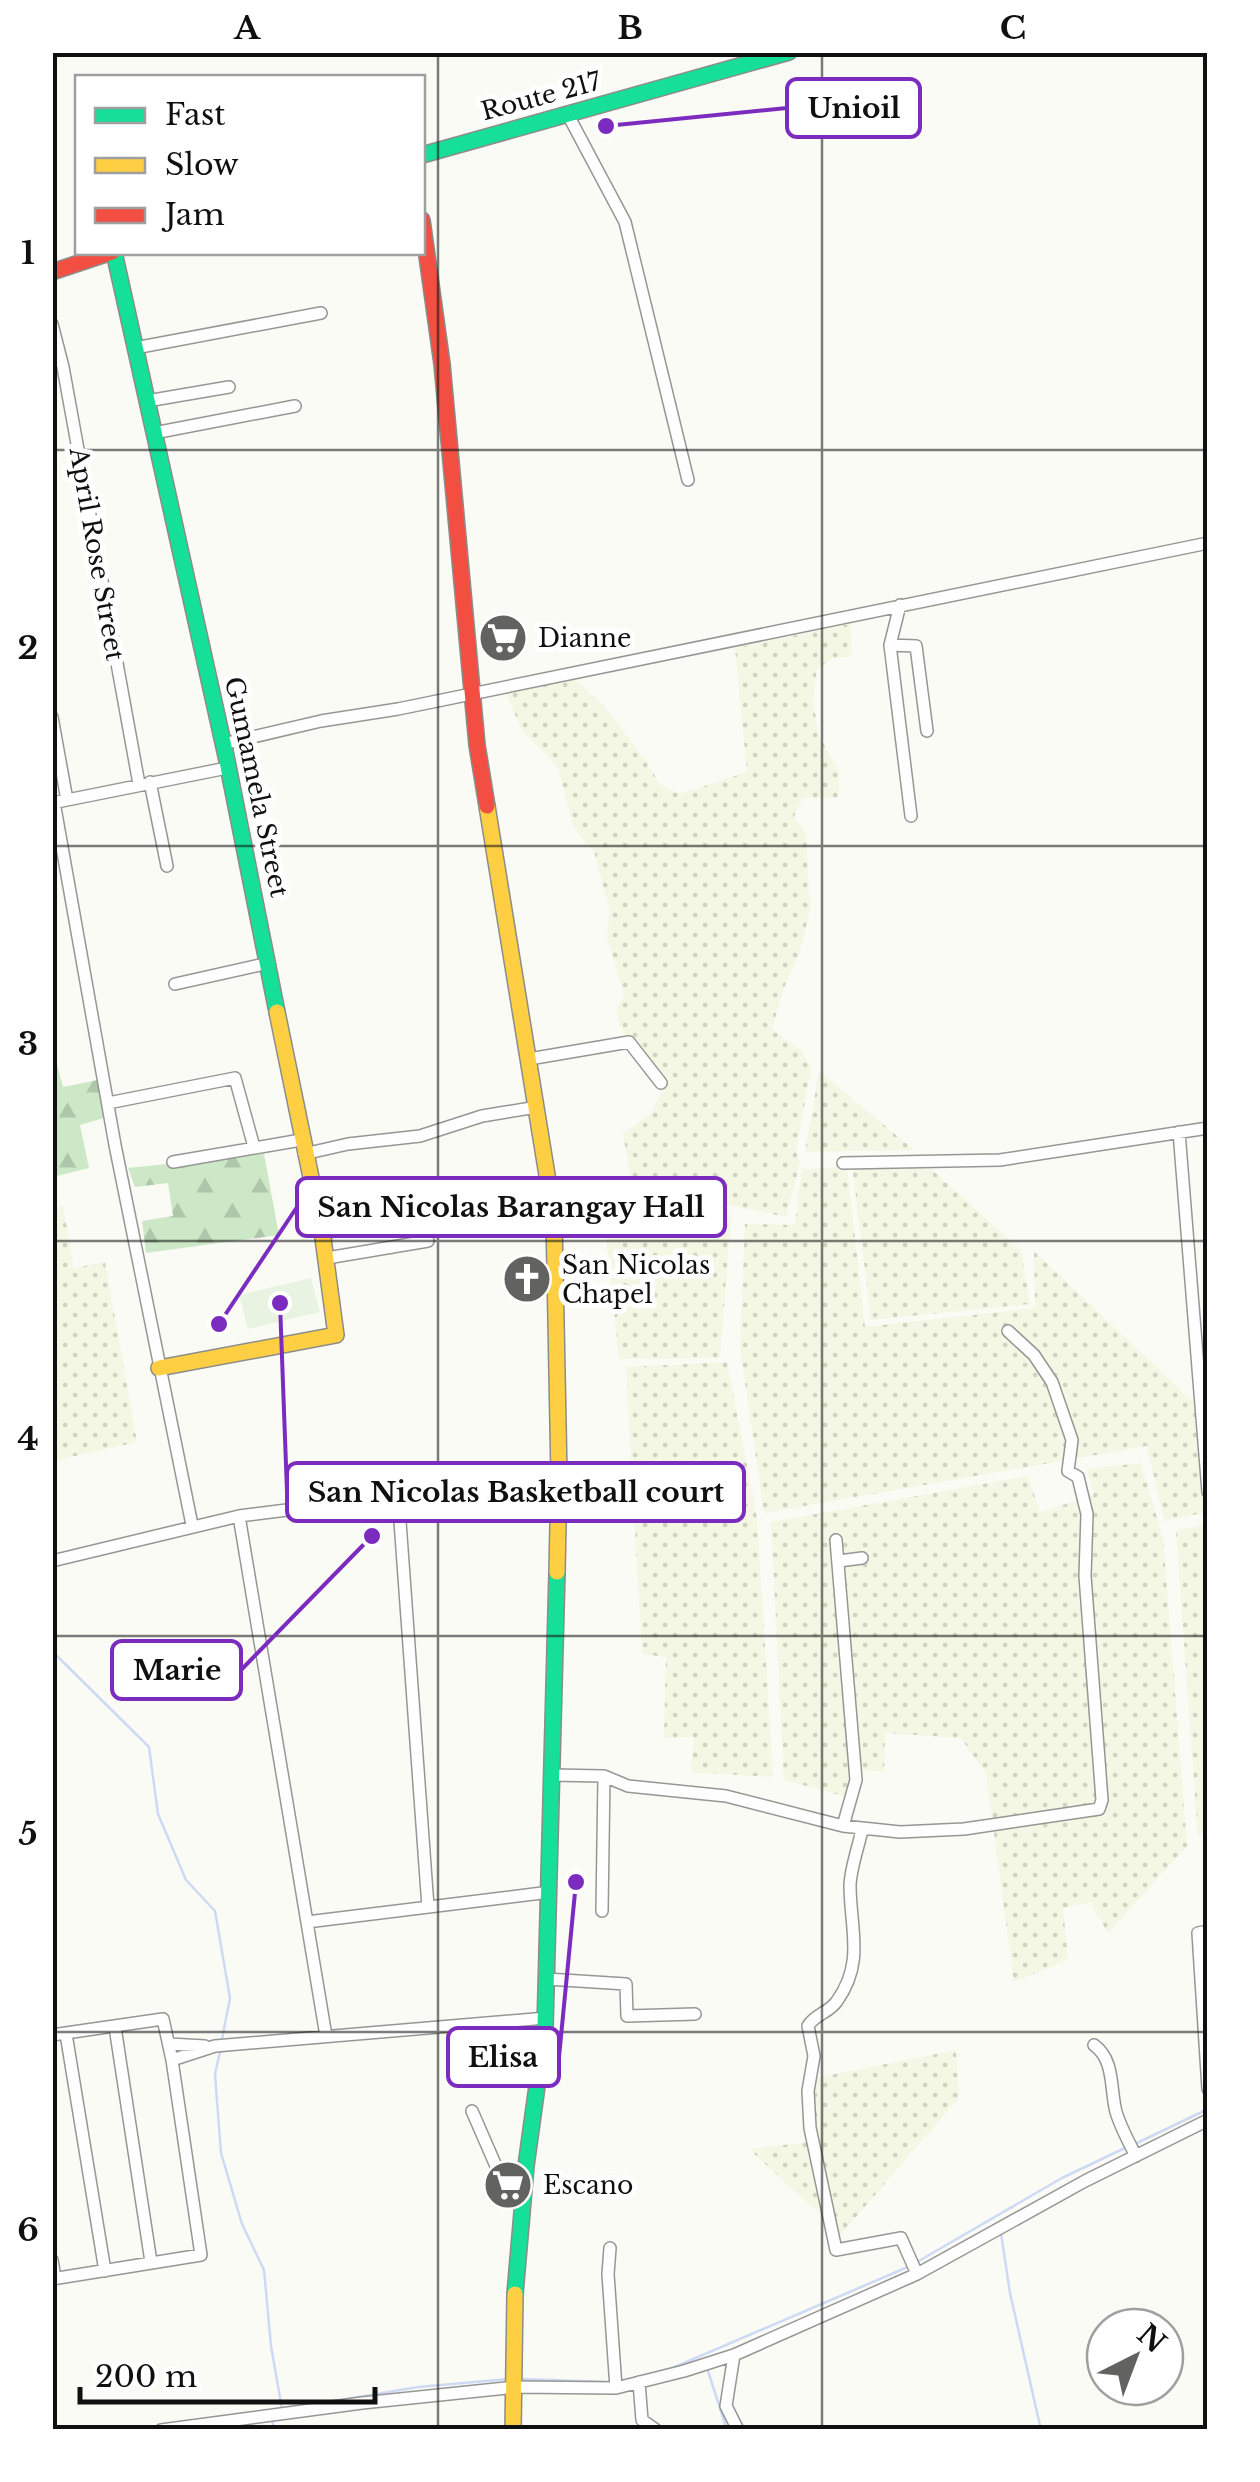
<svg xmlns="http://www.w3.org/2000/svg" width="1260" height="2482" font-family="'Libre Baskerville',serif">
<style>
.farmland{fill:url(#farmland-dots)}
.forest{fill:url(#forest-firs)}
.pitch{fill:#e8f4e1}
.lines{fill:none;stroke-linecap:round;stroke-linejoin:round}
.stream{stroke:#ced9f4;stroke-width:2.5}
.street-casing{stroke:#969694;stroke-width:14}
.fast-casing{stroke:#8c8c8a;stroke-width:18}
.slow-casing{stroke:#8c8c8a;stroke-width:18}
.jam-casing{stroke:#8c8c8a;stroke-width:18}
.street{stroke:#fefefe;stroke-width:11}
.fast{stroke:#16e098;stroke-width:15}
.slow{stroke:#ffcf43;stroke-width:15}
.jam{stroke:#f24e42;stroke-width:15}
.grid{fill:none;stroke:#101010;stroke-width:2.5;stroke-opacity:0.55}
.labels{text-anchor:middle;stroke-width:10;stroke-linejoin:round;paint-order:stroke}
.street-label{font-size:25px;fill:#101010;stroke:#fff}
.poi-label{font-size:25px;fill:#101010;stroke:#fff;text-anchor:start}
.leader{fill:none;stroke:#7b2cbf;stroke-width:4}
.callout-dot{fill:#7b2cbf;stroke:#fff;stroke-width:4}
.callout{fill:#fff;stroke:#7b2cbf;stroke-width:4}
.callout-label{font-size:28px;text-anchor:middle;font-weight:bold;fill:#101010}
.neatline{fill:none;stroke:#101010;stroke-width:4}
.grid-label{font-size:32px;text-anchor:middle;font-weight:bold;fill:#101010}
</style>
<defs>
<pattern id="farmland-dots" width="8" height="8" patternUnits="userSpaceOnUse" patternTransform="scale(2.5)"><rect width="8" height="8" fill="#f3f7e3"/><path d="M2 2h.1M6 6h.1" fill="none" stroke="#cfd3c2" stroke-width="1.8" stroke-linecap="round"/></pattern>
<pattern id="forest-firs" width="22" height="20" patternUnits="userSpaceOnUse" patternTransform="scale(2.5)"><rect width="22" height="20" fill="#cce8c6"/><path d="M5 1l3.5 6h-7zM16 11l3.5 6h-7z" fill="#aec6a9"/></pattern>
</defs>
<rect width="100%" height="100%" fill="#fbfbf6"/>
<path class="farmland" d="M850,624L852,657L833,658L817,669L813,698L818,734L839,771L838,798H803L794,816L806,834L810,910L800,951L784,988L772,1028L801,1051L811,1067L796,1152L800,1162L786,1217L632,1185L623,1134L652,1112L667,1079L642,1058L619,1025L617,1008L624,995L607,937L610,911L594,851L574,829L558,768L520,727L506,692L574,678L602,704L647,762L660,785L680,794L747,772L735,648Z
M819,1071L914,1150L805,1152Z
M852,1165L931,1169L1021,1250L1030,1304L871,1320Z
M847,1167L865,1327L1035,1308L1034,1251L1207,1415V1512L1164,1521L1147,1446L764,1513L740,1347L745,1224L795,1225L802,1169Z
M626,1191L731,1215L720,1358L619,1359L604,1215Z
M63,1206L74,1268L105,1262L137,1442L53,1461L52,1208Z
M727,1362L757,1518L773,1777L691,1772L694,1737L664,1738L666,1657L642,1654L626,1367Z
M1141,1463L1163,1538L1187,1846L1108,1933L1090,1902L1063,1908L1068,1960L1014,1982L986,1774L961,1738L885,1733L884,1772L849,1769L847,1797L784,1780L771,1522L1028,1476L1040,1512L1094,1495L1087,1469Z
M1207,1524L1208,1826L1198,1837L1176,1531Z
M956,2050L959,2098L841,2234L749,2149L816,2141L810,2079Z"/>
<path class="forest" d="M53,1049L63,1087L98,1080L104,1118L80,1125L89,1168L53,1177Z
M264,1154L279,1235L146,1253L142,1221L173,1216L168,1183L135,1187L128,1168Z"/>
<path class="pitch" d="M311,1278L320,1312L248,1329L239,1295Z"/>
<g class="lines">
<path class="stream" d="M52,1651L149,1747L158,1814L186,1880L215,1911L230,1998L222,2039
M220,2052L215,2074L221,2153L242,2224L264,2270L271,2346L282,2409
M1137,2143L1208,2109
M1001,2233L1010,2293L1041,2430
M917,2262L1062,2178L1125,2148
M707,2368L727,2430
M670,2369L910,2266
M522,2379L609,2382
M329,2402L418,2387L509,2379
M272,2419L274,2430
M140,2430L158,2427"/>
<g class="street-casing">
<path id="street" d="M568,115L625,222L688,480
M52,324L63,367L139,784
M135,348L321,313
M147,401L229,387
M154,433L295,406
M900,605L890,645L911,816
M890,645L916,646L927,731
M52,717L67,800
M223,744L321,721L398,709L1208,543
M150,782L167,866
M54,802L115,1145L192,1525
M52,803L227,768
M175,984L269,963
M529,1059L629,1042L661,1083
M108,1103L235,1078L254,1147
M1179,1132L1208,1492
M304,1154L348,1144L420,1136L482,1116L537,1107
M173,1162L301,1140
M843,1163L1000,1160L1208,1128
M322,1233L433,1215
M327,1258L428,1241
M398,1494L428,1907
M239,1516L326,2036
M836,1540L856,1780L843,1826
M52,1561L239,1516L559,1476
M839,1561L862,1558
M552,1775L604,1776L628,1786L726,1796L843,1826L900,1832L964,1829L1099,1809L1102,1800L1085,1576L1087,1514L1078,1477L1068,1471L1072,1440L1052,1382L1034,1355L1008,1331
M862,1830C858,1848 851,1867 850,1885C850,1928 865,1962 837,2001C829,2013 815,2014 808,2026L814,2056L808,2091L810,2128L836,2250L901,2238L917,2274
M602,1911L604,1776
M307,1922L550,1892
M1208,1931L1198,1933L1208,2089
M547,1979L626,1984L627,2016L695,2014
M115,2027L151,2262
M66,2034L105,2271
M52,2035L163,2019L172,2060L201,2255L52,2279
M169,2044L205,2046
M1094,2045C1115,2060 1110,2089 1116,2112C1121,2128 1128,2141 1136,2156
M172,2060L215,2046L546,2018
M472,2111L506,2189L525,2184
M610,2248L608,2274L616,2388
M52,2260L55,2278
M734,2355L726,2406L738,2430
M639,2382L642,2420L656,2430
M161,2430L362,2403L516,2387L616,2388L684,2371L734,2355L917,2274L1085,2181L1208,2120"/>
</g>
<g class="fast-casing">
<path id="fast" d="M422,155L789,52
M114,252L226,756L277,1012
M515,2294L526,2166L545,2028L557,1572"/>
</g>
<g class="slow-casing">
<path id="slow" d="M487,806L554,1218L559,1476L557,1572
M159,1368L336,1335L322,1231L277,1012
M513,2430L515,2294"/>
</g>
<g class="jam-casing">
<path id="jam" d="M422,220L442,364L477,745L487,806
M52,272L112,252"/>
</g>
<use href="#street" class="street"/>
<use href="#fast" class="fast"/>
<use href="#slow" class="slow"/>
<use href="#jam" class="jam"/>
</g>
<path class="grid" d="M438,52V2430M822,52V2430M52,450H1208M52,846H1208M52,1241H1208M52,1636H1208M52,2032H1208"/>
<defs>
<g id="supermarket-disc" transform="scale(2.5)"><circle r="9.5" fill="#626260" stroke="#fff"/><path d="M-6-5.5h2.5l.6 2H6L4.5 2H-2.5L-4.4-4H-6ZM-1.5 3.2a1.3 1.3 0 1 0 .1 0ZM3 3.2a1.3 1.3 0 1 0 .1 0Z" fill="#fff"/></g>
<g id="church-disc" transform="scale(2.5)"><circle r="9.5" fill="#626260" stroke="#fff"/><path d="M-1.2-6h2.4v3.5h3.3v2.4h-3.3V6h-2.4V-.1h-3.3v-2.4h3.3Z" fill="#fff"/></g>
</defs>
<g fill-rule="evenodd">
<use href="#supermarket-disc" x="503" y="638"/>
<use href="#church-disc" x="527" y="1279"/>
<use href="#supermarket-disc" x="508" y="2185"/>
</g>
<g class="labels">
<g class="street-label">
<text transform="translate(541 96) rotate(-15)" y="9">Route 217</text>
<text transform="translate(97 554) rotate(80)" y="9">April Rose Street</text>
<text transform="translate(257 787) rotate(78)" y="9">Gumamela Street</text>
</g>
<g class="poi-label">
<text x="538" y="647">Dianne</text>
<text x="562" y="1274">San Nicolas<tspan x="562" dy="29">Chapel</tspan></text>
<text x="543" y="2194">Escano</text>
</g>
</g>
<path class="leader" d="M606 126L787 108M219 1324L297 1207M280 1303L287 1492M372 1536L241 1670M576 1882L559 2057"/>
<g class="callout-dot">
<circle cx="606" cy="126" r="10"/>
<circle cx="219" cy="1324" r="10"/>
<circle cx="280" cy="1303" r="10"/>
<circle cx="372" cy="1536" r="10"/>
<circle cx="576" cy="1882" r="10"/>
</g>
<g class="callout">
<rect x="787" y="79" width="133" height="58" rx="10"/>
<rect x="297" y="1178" width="428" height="58" rx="10"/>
<rect x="287" y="1463" width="457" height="58" rx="10"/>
<rect x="112" y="1641" width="129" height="58" rx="10"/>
<rect x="448" y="2028" width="111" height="58" rx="10"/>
</g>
<g class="callout-label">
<text x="854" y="118">Unioil</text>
<text x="511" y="1217">San Nicolas Barangay Hall</text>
<text x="516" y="1502">San Nicolas Basketball court</text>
<text x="177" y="1680">Marie</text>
<text x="503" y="2067">Elisa</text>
</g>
<rect width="1260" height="2482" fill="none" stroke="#ffffff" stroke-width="110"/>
<rect x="75" y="75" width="350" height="180" fill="#ffffff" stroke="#9f9f9f" stroke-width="2.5"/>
<rect x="95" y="108" width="50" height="15" fill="#16e098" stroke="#9f9f9f" stroke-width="2.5"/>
<text x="165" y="125" font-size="30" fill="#101010">Fast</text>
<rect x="95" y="158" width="50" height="15" fill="#ffcf43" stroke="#9f9f9f" stroke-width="2.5"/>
<text x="165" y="175" font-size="30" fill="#101010">Slow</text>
<rect x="95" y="208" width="50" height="15" fill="#f24e42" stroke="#9f9f9f" stroke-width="2.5"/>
<text x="165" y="225" font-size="30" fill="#101010">Jam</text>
<g transform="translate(1135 2357) rotate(42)"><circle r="48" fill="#ffffff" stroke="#9f9f9f" stroke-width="2.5"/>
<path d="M0-8L18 38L0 25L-18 38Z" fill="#626260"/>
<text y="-15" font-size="28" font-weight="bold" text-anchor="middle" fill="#101010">N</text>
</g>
<path d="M80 2387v15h295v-15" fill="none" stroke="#101010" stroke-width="5"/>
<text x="95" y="2387" font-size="30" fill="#101010" stroke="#ffffff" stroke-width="8" paint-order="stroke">200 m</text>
<rect x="55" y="55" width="1150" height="2372" class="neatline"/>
<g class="grid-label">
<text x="247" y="39">A</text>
<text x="630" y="39">B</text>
<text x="1013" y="39">C</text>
<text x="28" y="264">1</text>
<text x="28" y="659">2</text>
<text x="28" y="1055">3</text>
<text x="28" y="1450">4</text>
<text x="28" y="1845">5</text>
<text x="28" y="2241">6</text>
</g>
</svg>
